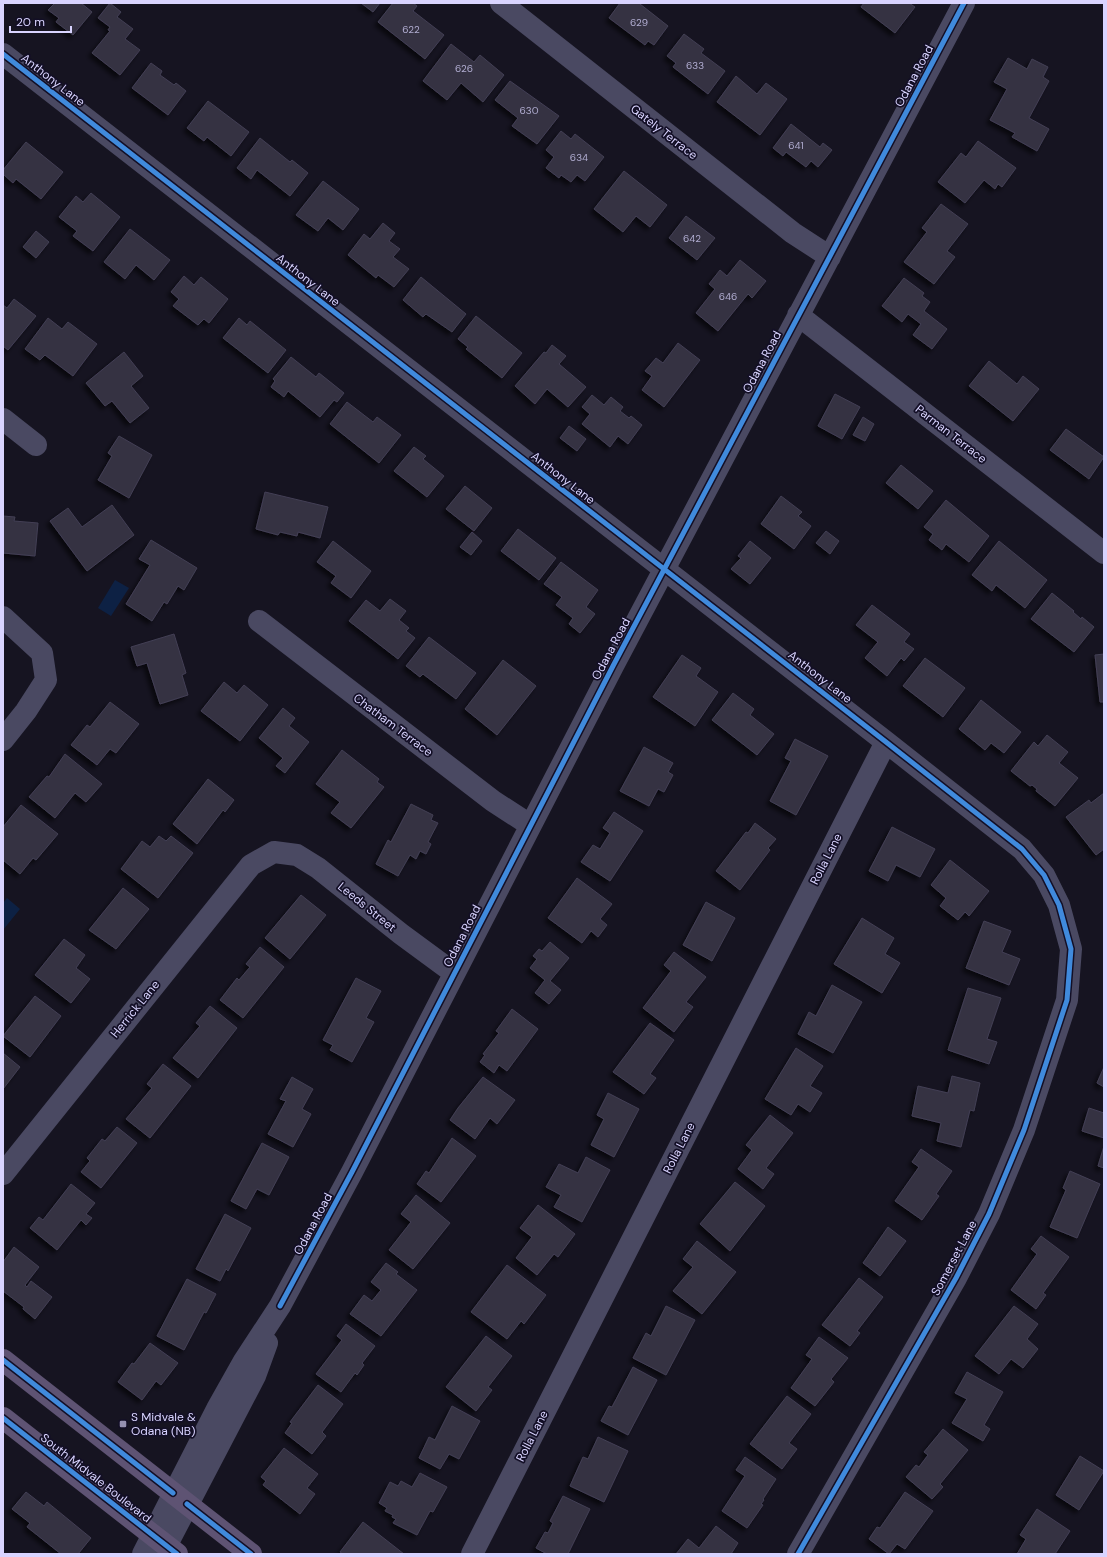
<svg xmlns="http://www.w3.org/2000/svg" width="1107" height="1557" font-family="'DM Sans',sans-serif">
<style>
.water{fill:#0d2144}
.building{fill:#343243;stroke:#433f54;filter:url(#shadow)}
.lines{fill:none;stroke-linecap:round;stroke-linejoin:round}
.minor{stroke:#4a4962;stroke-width:22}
.major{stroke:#5e5373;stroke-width:22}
.cycleway-casing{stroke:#130f26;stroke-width:8}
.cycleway{stroke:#408adc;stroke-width:5}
.poi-dot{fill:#9591b1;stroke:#130f26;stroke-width:1.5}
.labels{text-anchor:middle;stroke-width:3.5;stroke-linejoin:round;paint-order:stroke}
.number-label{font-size:10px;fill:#b0acd0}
.street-label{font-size:12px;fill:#d9d4ff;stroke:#130f26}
.poi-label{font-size:12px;fill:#d9d4ff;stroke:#130f26;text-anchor:start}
</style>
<defs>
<filter id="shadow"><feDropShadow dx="-3.5" dy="3.5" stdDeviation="2" flood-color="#0009"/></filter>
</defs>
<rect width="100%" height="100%" fill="#161421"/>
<path class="water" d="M115,580L129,588L111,616L98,608Z
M7,898L20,909L3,930V903Z"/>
<path class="building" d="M55,3H81L92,12L73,35L56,22L59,18L48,10Z
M110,3L121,12L117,17L133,29L125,39L140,50L120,75L92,53L110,31L108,30L110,27L98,18Z
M361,3H380L373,12Z
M393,3H413L417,6L413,11L444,35L425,59L378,22Z
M620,3H641L640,4L668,26L654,45L648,41L645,45L609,18Z
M864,3H909L915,7L895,33L861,7Z
M684,34L704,49L701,53L725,71L708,94L673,67L676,63L667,56Z
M451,44L474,62L480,55L504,75L483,102L461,83L447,100L423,81Z
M1008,58L1027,69L1032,59L1048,67L1043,77L1049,81L1029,118L1049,129L1037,151L1012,137L1015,133L990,120L1007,89L994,82Z
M151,63L162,71L160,75L174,85L176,83L186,91L168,115L132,88Z
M736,76L757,94L766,83L787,99L760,135L717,102Z
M510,81L559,116L537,144L512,126L518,118L495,100Z
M208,101L249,132L231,156L207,137L204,141L187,128Z
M791,124L820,147L823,143L832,150L818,167L811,161L806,167L786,152L783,156L773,148Z
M561,131L571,139L575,134L604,157L585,181L577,175L571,182L561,175L559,178L546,168L554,157L546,150Z
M260,138L290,162L292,160L308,173L290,196L257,170L251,179L237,168Z
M978,141L1016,168L1002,187L998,184L995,189L984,180L965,203L938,182L961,153L966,157Z
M26,142L63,172L41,199L16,179L13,183L3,174V170Z
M624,171L667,205L650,227L636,216L623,232L594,209Z
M323,181L359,209L343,230L328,218L318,231L296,215Z
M91,193L120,217L93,251L73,236L77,231L59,217L76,196L83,202Z
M941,204L968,224L947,251L955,257L934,284L904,262L927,232L922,228Z
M686,216L715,238L697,260L669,238Z
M383,223L395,233L389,241L400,249L393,257L409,269L394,287L378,275L376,278L348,255L364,234L370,239Z
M130,229L170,260L154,280L136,265L125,279L104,262Z
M36,231L49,242L36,258L23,247Z
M740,260L766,281L752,298L748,294L718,331L696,313L715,289L709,284L720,270L727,276Z
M184,276L194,285L201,277L228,299L209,323L204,319L198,325L173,306L179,299L171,292Z
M421,277L466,314L452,332L426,314L423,317L403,300Z
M904,278L924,293L922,296L930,302L924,311L947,329L932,349L913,335L921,324L908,314L902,322L882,306Z
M14,299L36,316L8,350L3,346V305L7,308Z
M476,316L522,353L502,378L466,349L468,347L458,339Z
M48,318L62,329L68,322L97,344L73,376L45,355L40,360L25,349Z
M239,318L247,325L250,321L286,350L268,373L223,338Z
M678,343L700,360L664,407L642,390L652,376L645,371L656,358L663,363Z
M552,345L566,356L559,364L586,387L568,407L547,389L535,404L515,386L544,352L546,353Z
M124,352L143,376L131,386L149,408L130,423L112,401L105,406L86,383Z
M291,357L316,377L319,373L344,393L337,402L334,400L320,417L288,391L284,397L271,387L275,381L273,379Z
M989,361L1017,384L1023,376L1039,389L1013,421L969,386Z
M835,394L860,407L842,439L818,426Z
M592,395L604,405L611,397L623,407L620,411L629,418L631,416L642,425L628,444L618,436L610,447L582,424L590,414L582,407Z
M347,402L373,422L377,417L401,435L379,463L330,424Z
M863,417L874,424L865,441L853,435Z
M569,426L586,439L577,451L560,438Z
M1066,429L1104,457L1089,479L1050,450Z
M119,436L152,455L129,498L98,480L112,456L108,453Z
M414,447L426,456L423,459L444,476L427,497L394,471Z
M901,465L933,491L918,509L886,483Z
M465,486L492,508L474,531L446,509Z
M265,492L328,507L320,538L298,532L297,536L280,532L278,535L256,529Z
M781,496L802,512L798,516L811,526L794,549L761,524Z
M946,500L989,536L969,562L946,544L942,550L929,540L933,534L924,527Z
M112,505L134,535L87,571L50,521L68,508L82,527Z
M3,516L15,517L14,521L38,523L35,556L3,553Z
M518,529L556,558L539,580L501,551Z
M826,531L839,541L830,554L816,543Z
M472,532L482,541L471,555L460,547Z
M151,540L197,568L184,590L178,586L167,604L164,602L152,621L126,604L150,565L139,559Z
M333,541L371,571L351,598L331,583L336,576L317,562Z
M750,541L771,558L750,584L731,569L741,558L738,556Z
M999,541L1047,580L1025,608L996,585L992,591L972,575Z
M561,562L598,590L586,607L595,614L580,633L569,624L573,618L556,605L562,597L544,584Z
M1052,593L1074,611L1073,612L1081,619L1082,617L1094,627L1074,652L1031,619Z
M390,599L406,611L399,620L409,628L406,631L415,638L398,659L349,621L366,600L380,611Z
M872,605L910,634L904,642L914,649L904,661L901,658L887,676L865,658L878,642L856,625Z
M174,634L186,673L182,675L188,695L160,704L147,663L137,666L131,647Z
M429,637L476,673L456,699L423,674L420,677L406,666Z
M1104,654V702H1100L1095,655Z
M682,655L701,668L696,676L718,692L695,726L653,697Z
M925,658L965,688L943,717L903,686Z
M503,660L536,686L497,735L465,709Z
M224,682L237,693L244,685L268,705L240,741L201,711Z
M733,693L754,709L750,715L774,734L757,755L712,720Z
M981,700L1021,732L1004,753L991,743L985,750L959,729Z
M110,702L139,724L116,753L110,749L97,765L71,745L87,725L90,727Z
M283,708L295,718L289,726L309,742L285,773L276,766L283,758L259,738Z
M1047,735L1068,752L1059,763L1078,778L1055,806L1036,791L1037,789L1032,785L1030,786L1011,771L1034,742L1038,746Z
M795,739L828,756L796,815L770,801L791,761L785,758Z
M644,747L673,763L668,772L673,775L664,792L658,789L649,806L620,791Z
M342,750L379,779L377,782L384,787L351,828L331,813L340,802L316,784Z
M65,754L102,784L86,802L75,793L55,818L29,797L47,776L49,777Z
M208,779L234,800L225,812L223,810L197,844L173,824Z
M1104,793V849L1096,855L1066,817L1089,800L1091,803Z
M411,804L433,815L431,820L438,823L428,842L431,844L426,854L420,851L416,859L410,855L398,876L376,864L388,840L391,842Z
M21,805L58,834L36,860L33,858L20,874L3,860V827Z
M614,812L643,831L610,881L581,862L593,845L600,849L610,833L603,828Z
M755,823L776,839L768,848L770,850L740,890L716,871L746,832L748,833Z
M892,827L935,849L920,877L896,865L888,881L869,871Z
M159,836L166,841L171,836L193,853L158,898L121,869L142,841L150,847Z
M950,860L989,891L969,916L965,912L958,920L940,906L946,898L931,885Z
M577,878L612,904L600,919L607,925L598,937L591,931L582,943L548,918Z
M123,888L149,909L116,949L89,930Z
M301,895L326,915L290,959L265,938Z
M706,902L735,918L712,961L683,945Z
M862,918L894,938L885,954L900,963L882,993L834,964Z
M984,921L1011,931L1002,952L1020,959L1009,985L966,968Z
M64,939L85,955L76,968L90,979L71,1003L35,975Z
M550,942L569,958L550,981L561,990L549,1004L535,993L545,980L530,968L537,959L533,956L539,949L542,951Z
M260,947L284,967L243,1018L220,1000L237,978L239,980L250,967L246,964Z
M674,952L706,977L686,1002L693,1007L674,1032L643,1008L671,971L664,965Z
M356,978L381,991L366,1018L374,1022L352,1062L330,1050L333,1045L323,1040Z
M832,985L862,1002L833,1053L798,1034L809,1012L816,1016Z
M968,988L1001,998L987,1039L997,1042L989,1064L948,1050Z
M35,996L61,1016L30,1057L3,1036Z
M210,1006L237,1028L198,1078L173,1058L200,1026L196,1023Z
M512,1009L538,1029L507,1071L499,1065L494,1073L480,1062L485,1055L483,1054L499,1033L496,1031Z
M650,1023L674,1040L650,1074L656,1078L644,1094L613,1072Z
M796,1048L823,1066L810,1086L822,1093L810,1112L798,1104L791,1115L765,1099Z
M3,1053L20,1067L3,1089Z
M163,1064L191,1086L150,1138L126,1119L152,1088L147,1084Z
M1104,1067V1087L1097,1083Z
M952,1076L980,1083L974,1111L970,1110L961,1147L937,1141L941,1123L912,1116L918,1086L948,1093Z
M292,1077L313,1089L302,1109L311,1114L293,1147L268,1134L286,1101L280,1099Z
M483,1077L515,1100L497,1124L490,1118L475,1139L450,1120L458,1108Z
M608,1093L639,1109L614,1157L591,1145L604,1119L597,1115Z
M1089,1108L1104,1113V1138L1082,1131Z
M770,1115L793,1133L766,1168L774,1174L763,1189L738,1169L752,1150L746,1145Z
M117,1127L137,1143L101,1188L81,1172L90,1161L87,1158L102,1139L105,1141Z
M452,1138L476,1156L441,1202L417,1184L426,1171L429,1173Z
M262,1143L289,1157L269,1195L257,1189L246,1209L231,1201Z
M1104,1146V1168L1098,1166Z
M921,1149L952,1171L936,1194L939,1196L922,1220L895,1201L919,1167L912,1162Z
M586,1157L610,1170L582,1222L554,1207L561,1195L546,1187L559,1164L578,1173Z
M1070,1171L1100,1184L1077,1238L1050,1227L1066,1190L1063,1188Z
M735,1182L765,1206L730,1251L700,1224Z
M71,1184L95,1203L86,1214L92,1218L86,1225L81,1220L57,1250L30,1228L39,1217L43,1220Z
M416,1195L450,1223L413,1269L389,1250L411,1222L401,1214Z
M538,1205L575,1234L558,1257L554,1254L537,1275L516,1258L532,1237L520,1228Z
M225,1214L251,1228L228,1271L226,1269L220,1281L196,1269Z
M888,1227L906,1241L880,1276L863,1263Z
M1041,1236L1069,1257L1043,1293L1046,1295L1036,1309L1011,1290L1037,1254L1031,1249Z
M697,1241L736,1272L702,1314L673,1291L693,1267L683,1259Z
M14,1247L39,1267L25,1285L27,1287L31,1281L52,1297L35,1319L23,1309L24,1307L3,1291V1262Z
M386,1263L398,1272L396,1274L417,1290L381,1336L350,1314L364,1295L372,1301L381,1290L371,1282Z
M507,1265L546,1295L524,1324L521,1321L507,1339L471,1312Z
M859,1278L883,1297L857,1331L860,1333L850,1346L822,1325Z
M187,1279L216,1294L206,1313L204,1312L184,1350L157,1336Z
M666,1306L695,1320L666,1375L633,1358L646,1333L651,1336Z
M1014,1306L1038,1324L1027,1339L1038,1349L1023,1368L1011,1359L999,1374L975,1356Z
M346,1324L375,1346L362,1363L364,1365L357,1375L355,1373L341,1392L316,1374L342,1340L337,1336Z
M486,1336L512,1356L488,1387L492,1390L476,1411L446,1387Z
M819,1337L848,1358L831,1379L834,1382L815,1406L791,1388L812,1359L806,1355Z
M150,1343L178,1363L161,1385L156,1381L142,1400L118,1382L132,1363L134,1364Z
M633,1367L657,1380L628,1435L601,1421L609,1406L612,1407Z
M967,1372L1003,1392L984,1425L990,1429L983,1441L952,1423L967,1399L955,1393Z
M318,1385L343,1404L322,1432L326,1436L312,1454L285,1433L292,1423L290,1422Z
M787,1396L811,1414L789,1443L797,1449L782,1469L750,1444Z
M452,1406L480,1421L459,1459L449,1454L440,1469L419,1458L429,1437L435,1440Z
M943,1429L968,1450L940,1484L943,1487L932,1499L906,1477L916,1465L919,1467L928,1455L924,1452Z
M598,1437L628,1451L604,1502L570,1486L583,1457L588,1459Z
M284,1448L318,1474L307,1488L315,1494L300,1514L263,1485L266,1481L261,1477Z
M1080,1456L1104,1471L1079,1510L1056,1495Z
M745,1457L776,1479L763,1499L764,1500L761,1504L763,1505L747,1528L722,1511L745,1476L736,1470Z
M420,1473L447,1487L433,1512L430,1511L417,1535L393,1523L396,1519L392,1517L393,1515L385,1511L387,1508L379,1503L390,1482L398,1486L401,1481L412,1487Z
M26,1492L44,1506L47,1502L91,1538L78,1554H61L27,1527L30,1523L12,1509Z
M905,1492L933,1511L905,1549L897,1544L889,1554L869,1539L877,1527L880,1528Z
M563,1496L590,1509L568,1554H547L536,1548L545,1532L548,1533L553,1523L550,1521Z
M1037,1509L1070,1531L1055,1554H1017L1026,1539L1020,1535Z
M363,1522L404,1554H343L340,1552Z
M716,1526L738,1543L731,1554H676L688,1539L699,1548Z"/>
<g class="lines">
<path class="minor" d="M501,3L793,233L830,257
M3,54L886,742L1022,849L1044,875L1059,905L1071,949L1067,1000L1024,1130L989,1214L956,1278L798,1554
M798,315L1104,553
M3,419L36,445
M3,617L42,653L46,680L26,711L3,740
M259,621L493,801L530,825
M3,1174L251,865L274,852L297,855L318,868L401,934L454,973
M143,1554L217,1409L244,1361L280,1306L352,1172L613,666L964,3
M162,1554L255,1376L267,1343
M472,1554L886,742"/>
<path class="major" d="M3,1360L251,1554
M3,1418L177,1554"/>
<g class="cycleway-casing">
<path id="cycleway" d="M3,54L886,742L1022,849L1044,875L1059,905L1071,949L1067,1000L1024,1130L989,1214L956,1278L798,1554
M280,1306L352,1172L613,666L964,3
M3,1360L173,1493
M3,1418L177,1554
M187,1504L251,1554"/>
</g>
<use href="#cycleway" class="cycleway"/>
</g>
<rect class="poi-dot" x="119" y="1420" width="8" height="8" rx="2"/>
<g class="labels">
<g class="number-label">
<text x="639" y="26">629</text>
<text x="411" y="33">622</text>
<text x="695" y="69">633</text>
<text x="464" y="72">626</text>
<text x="529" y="114">630</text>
<text x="796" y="149">641</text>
<text x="579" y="161">634</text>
<text x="692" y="242">642</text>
<text x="728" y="300">646</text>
</g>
<g class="street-label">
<text transform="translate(914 76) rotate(-62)" y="4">Odana Road</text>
<text transform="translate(53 80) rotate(38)" y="4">Anthony Lane</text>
<text transform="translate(664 132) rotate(38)" y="4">Gately Terrace</text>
<text transform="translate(308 280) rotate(38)" y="4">Anthony Lane</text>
<text transform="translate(762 362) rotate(-62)" y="4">Odana Road</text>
<text transform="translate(951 434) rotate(38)" y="4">Parman Terrace</text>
<text transform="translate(563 478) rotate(38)" y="4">Anthony Lane</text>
<text transform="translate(611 649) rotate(-62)" y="4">Odana Road</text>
<text transform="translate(820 677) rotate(38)" y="4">Anthony Lane</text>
<text transform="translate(393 725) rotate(37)" y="4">Chatham Terrace</text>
<text transform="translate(826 859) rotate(-63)" y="4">Rolla Lane</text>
<text transform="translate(367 907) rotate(39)" y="4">Leeds Street</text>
<text transform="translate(462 936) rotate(-63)" y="4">Odana Road</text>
<text transform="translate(135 1009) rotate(-51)" y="4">Herrick Lane</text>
<text transform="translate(679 1148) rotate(-63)" y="4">Rolla Lane</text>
<text transform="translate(313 1224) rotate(-62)" y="4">Odana Road</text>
<text transform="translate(954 1258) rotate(-62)" y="4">Somerset Lane</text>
<text transform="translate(532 1436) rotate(-63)" y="4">Rolla Lane</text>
<text transform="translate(96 1478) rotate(38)" y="4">South Midvale Boulevard</text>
</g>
<g class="poi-label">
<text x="131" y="1421">S Midvale &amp;<tspan x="131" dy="14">Odana (NB)</tspan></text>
</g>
</g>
<rect width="1107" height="1557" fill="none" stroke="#d9d4ff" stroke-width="8"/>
<path d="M10 26v6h61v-6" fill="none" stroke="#d9d4ff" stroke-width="2"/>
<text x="16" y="26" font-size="12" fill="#d9d4ff" stroke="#130f26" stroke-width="3" paint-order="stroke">20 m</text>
</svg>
